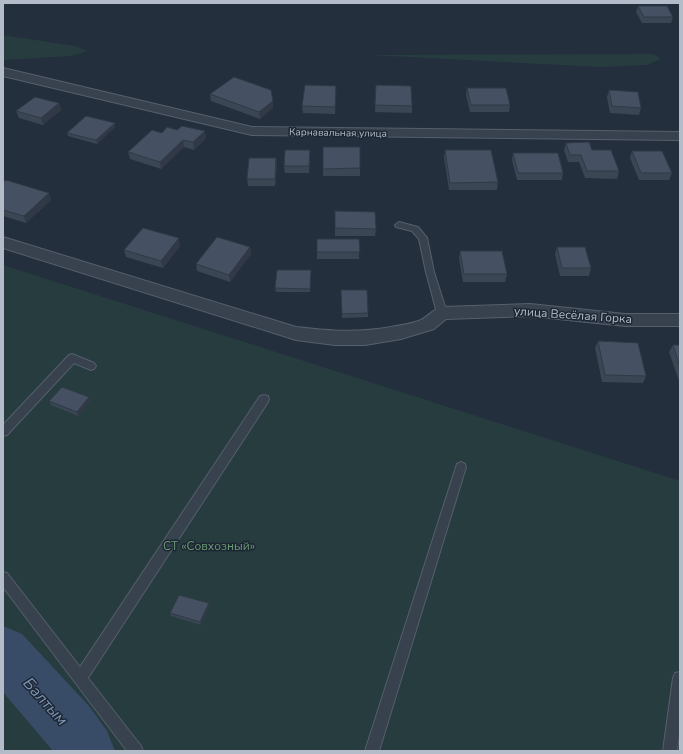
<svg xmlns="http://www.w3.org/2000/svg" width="683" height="754" font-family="'Nunito Sans',sans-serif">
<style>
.green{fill:#263c3f}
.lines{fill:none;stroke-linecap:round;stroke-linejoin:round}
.river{fill:#394c67;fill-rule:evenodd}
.service-casing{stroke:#565f6c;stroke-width:2}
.minor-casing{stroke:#565f6c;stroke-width:2}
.service{fill:#38414e;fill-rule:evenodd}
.minor{fill:#38414e;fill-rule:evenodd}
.wall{fill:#3b4654}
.shaded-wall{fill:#303945}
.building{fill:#455162;stroke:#303945}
.labels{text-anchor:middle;stroke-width:3;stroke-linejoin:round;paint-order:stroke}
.far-street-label{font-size:10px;fill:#b4bcc9;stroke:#1d2633}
.street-label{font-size:12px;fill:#b4bcc9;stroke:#1d2633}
.park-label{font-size:12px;fill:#6b9a76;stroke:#1d2633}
.near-water-label{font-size:16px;font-style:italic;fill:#7c92b1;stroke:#1d2633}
</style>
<rect width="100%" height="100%" fill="#242f3e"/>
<path class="green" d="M3,35L75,46L88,51L71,56L3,60Z
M654,54L661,59L646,65L601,67L370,55Z
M3,265L680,481V751H3Z"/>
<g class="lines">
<path class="river" d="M3,626L22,634L89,706L107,731L115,751H53L3,692Z"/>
<g class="service-casing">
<path id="service" d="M399,222L418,227L427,238L434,272L447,313L445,315H439L437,313L426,272L419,239L412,231L396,227L395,225Z
M72,354L94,363L96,366L94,369L91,370L74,363L7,435L3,436V425L69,355Z
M264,395L268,396L269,399L268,402L88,678L141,746L143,751H127L3,587V572L7,573L80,667L260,396Z
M461,462L465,464L466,467L379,751H365L456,467L457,464Z
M680,672V728L677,751H663L673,678L675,673Z"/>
</g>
<g class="minor-casing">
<path id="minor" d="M3,68L252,127L680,132V140L252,135L3,76Z
M3,237L296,327C332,331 356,333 391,327C401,325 412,324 421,320C429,316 433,309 442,307L530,304L625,314H680V326H625L530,316L446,319L434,329L401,339L365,345H335L296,340L3,248Z"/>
</g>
<use href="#service" class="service"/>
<use href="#minor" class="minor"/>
</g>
<path class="wall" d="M638,6L673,17L671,23H642L636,12Z
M376,85L412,106V113L375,112Z
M467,88L510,105L509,112H470L466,95Z
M609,90L641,108L639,115L610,113L607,97Z
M336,92L335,114L303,113L302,106Z
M210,94L273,108L260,119L211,101Z
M59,103L61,110L43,125L19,118L16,111Z
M115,127L97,144L68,136L67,133Z
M162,133L206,138L194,150L184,147L161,169L130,159L128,152Z
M566,143L592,150L619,171L617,179L585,178L579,162H568L564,150Z
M323,147L360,168V176H323Z
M445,150L498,182L497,190H449L444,157Z
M632,151L672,173L669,180H639L630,158Z
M513,153L563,173L562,180H517L512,160Z
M310,157L309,173H285L284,166Z
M277,165L275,186H248L247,179Z
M3,182L49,193L51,200L26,223L3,216Z
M335,211L376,229L375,236H335Z
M359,239V259H317V252Z
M180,246L163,268L126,257L124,250Z
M250,247L251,254L230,282L197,271L196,264Z
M557,247L591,268L589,276H560L555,254Z
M460,251L507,274L505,282H463L459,258Z
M311,274L310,292H276L275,288Z
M341,290L368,313V317L342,318Z
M598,341L646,376L643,383L602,382L595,348Z
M673,345H680V384L669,352Z
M89,397L91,401L78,416L51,405L49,401Z
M209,603L210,606L201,625L171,616L170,613Z"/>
<path class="shaded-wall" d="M273,101V108L260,119L259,112Z
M59,103L61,110L43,125L41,118Z
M115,123V127L97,144L96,140Z
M205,131L206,138L194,150L193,142Z
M183,140L184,147L161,169L160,162Z
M276,158L277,165L275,186V179Z
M49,193L51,200L26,223L24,216Z
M179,238L180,246L163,268L161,261Z
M250,247L251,254L230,282L229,275Z
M89,397L91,401L78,416L77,412Z
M209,603L210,606L201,625L200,622Z"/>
<path class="building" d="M638,6H667L673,17H644Z
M234,77L271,90L273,101L259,112L210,94Z
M305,85L336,86L335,107L302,106Z
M376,85L411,86L412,106L375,105Z
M467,88H506L510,105H471Z
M609,90L638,92L641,108L612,106Z
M35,97L59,103L41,118L16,111Z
M86,116L115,123L96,140L67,133Z
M182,126L205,131L193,142L183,140L160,162L128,152L152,130L162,133L167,127L177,130Z
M589,142L592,150H611L619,171H587L581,155H570L566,143Z
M323,147H360V168L323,169Z
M285,150H310L309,166H284Z
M445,150H491L498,182L450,183Z
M632,151H662L672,173H641Z
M513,153H558L563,173H518Z
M249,158H276L275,179H247Z
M6,180L49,193L24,216L3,210V182Z
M335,211L375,212L376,229L335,228Z
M143,228L179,238L161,261L124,250Z
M217,237L250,247L229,275L196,264Z
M317,239H359L360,252H317Z
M557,247H585L591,268H562Z
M460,251H502L507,274H464Z
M277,270H311L310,289L275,288Z
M341,290H367L368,313L342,314Z
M598,341L638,343L646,376L605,375Z
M673,345H680V367Z
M62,387L89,397L77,412L49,401Z
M179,595L209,603L200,622L170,613Z"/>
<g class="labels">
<g class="far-street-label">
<text transform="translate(338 132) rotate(1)" y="4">Карнавальная улица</text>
</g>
<g class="street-label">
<text transform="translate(573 315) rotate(4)" y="4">улица Весёлая Горка</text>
</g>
<g class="park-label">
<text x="209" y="550">СТ «Совхозный»</text>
</g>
<g class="near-water-label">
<text transform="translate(46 701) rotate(48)" y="6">Балтым</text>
</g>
</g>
<rect width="683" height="754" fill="none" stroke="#b4bcc9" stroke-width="8"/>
</svg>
